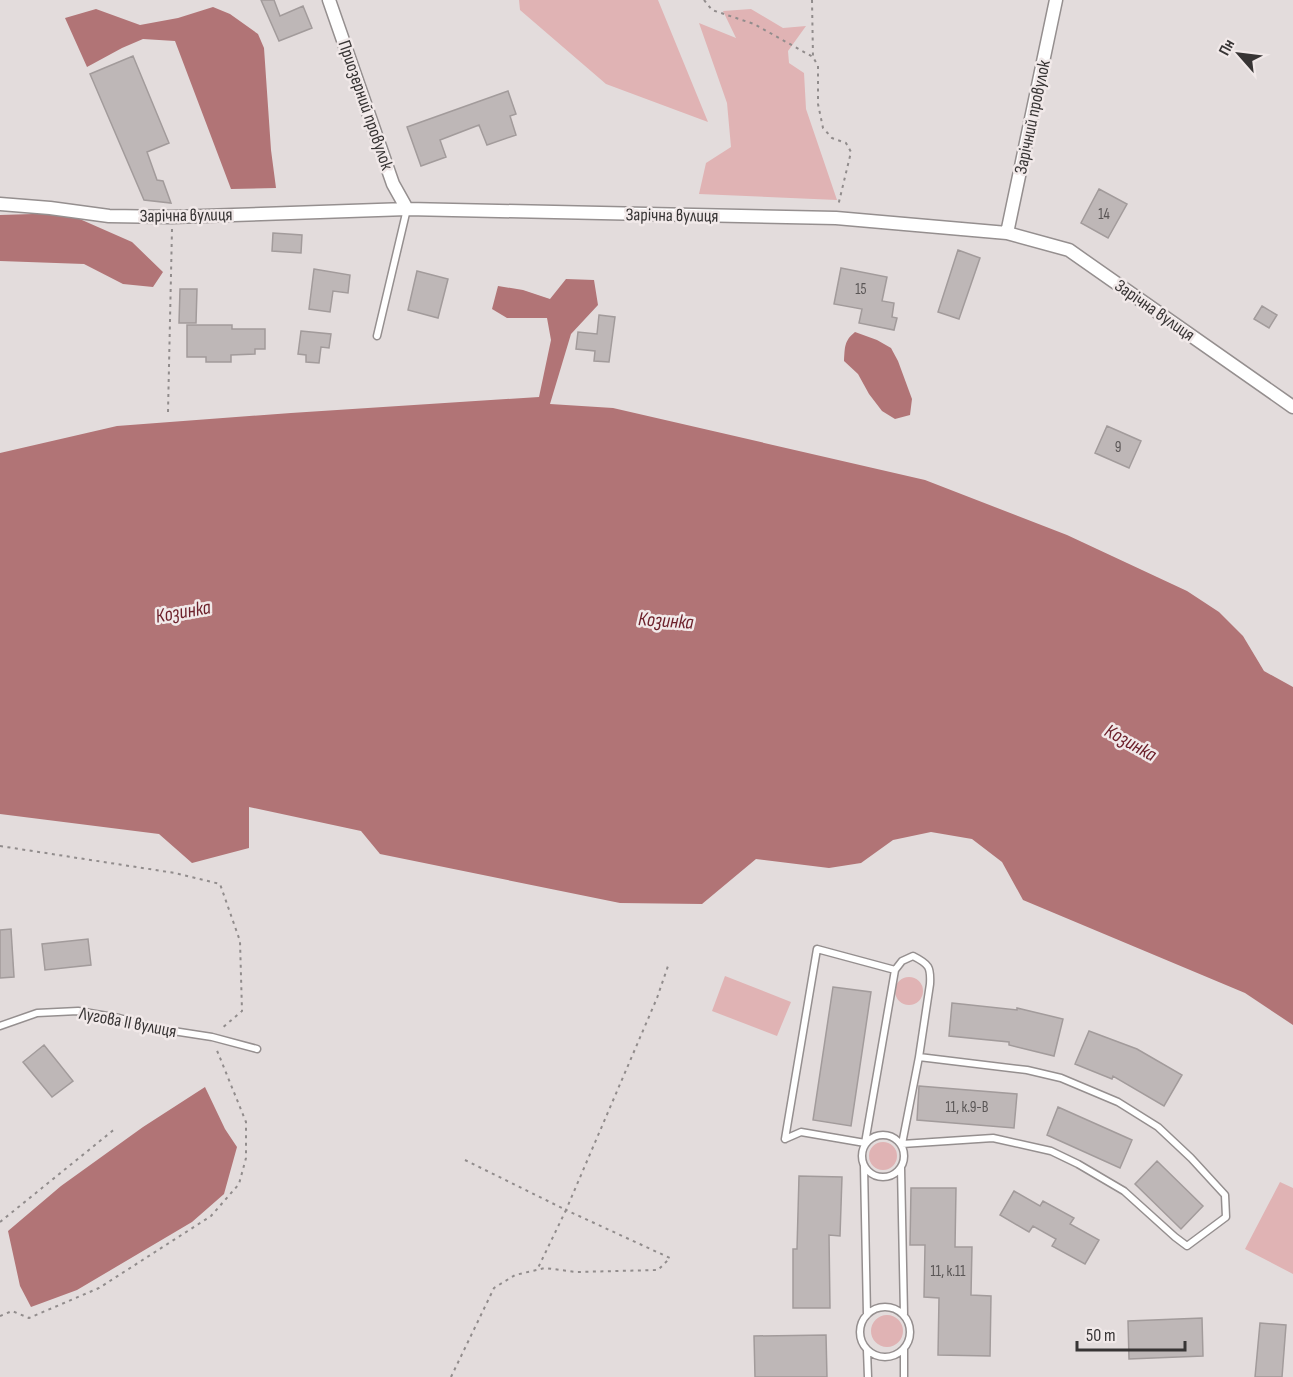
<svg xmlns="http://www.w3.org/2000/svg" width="1293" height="1377" font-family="'Sofia Sans Condensed',sans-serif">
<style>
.green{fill:#e0b3b4}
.water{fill:#b17476}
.building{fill:#beb7b7;stroke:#a29b9b;stroke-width:1.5}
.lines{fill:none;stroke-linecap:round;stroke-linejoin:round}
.service-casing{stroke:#958f8f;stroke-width:9}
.minor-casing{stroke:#958f8f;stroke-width:15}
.path{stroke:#918c8c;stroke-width:2;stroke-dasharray:3 4.5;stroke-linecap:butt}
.service{stroke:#fff;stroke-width:6}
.minor{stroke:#fff;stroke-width:12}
.labels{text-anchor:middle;stroke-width:5;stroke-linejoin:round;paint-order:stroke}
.number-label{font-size:15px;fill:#595555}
.street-label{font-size:18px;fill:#373434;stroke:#f1e9e9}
.water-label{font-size:20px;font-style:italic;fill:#6d212b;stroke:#f1e9e9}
</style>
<rect width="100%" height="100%" fill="#e3dcdc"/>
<path class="green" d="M519,0H658L708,122L606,84L520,10Z
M751,9L783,28L806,26L788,51L789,63L804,73L806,109L837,200L699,194L706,163L731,147L727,103L699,23L736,38L723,11Z
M725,976L791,1002L777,1036L712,1011Z
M895 991a14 14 0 1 1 28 0a14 14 0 1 1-28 0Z
M869 1156a14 14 0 1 1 28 0a14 14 0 1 1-28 0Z
M1280,1182L1293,1188V1274L1245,1249Z
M871 1331a16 16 0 1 1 32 0a16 16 0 1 1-32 0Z"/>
<path class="water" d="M213,7L230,14L258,34L264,48L271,150L276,188L231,189L175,41L143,39L122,48L87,67L65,18L96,9L140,25L178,18Z
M66,213L132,242L163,272L153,287L123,284L84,264L0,261V215Z
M566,279L594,280L598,305L571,334L550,404L613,408L925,480L1067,535L1187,591L1219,612L1243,636L1264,671L1293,687V1025L1245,993L1023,900L1002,862L972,839L931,832L893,840L861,863L829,868L756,859L702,904L620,903L380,854L361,831L249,807V848L192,863L159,834L0,814V453L117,426L291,413L539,397L551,340L547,318H507L492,309L498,286L523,290L550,299Z
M855,332L877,340L891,348L898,361L912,399L910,415L895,419L882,411L869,394L858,374L844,361C845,347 844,341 855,332Z
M205,1087L225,1129L237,1147L224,1194L192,1222L77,1290L31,1307L20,1286L8,1231L61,1186L143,1127Z"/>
<path class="building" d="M261,0H274L280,16L303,6L312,28L279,41Z
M133,56L169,143L147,152L157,180L163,181L171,203L144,200L90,74Z
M508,91L516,114L510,116L516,135L487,145L479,125L440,140L446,157L421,166L407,127Z
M1099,189L1127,204L1108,238L1081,223Z
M273,233L302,235L301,253L272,251Z
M958,250L980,258L959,319L938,312Z
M841,268L887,277L882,301L894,303L892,317L897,318L894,330L859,323L862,309L834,304Z
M314,269L350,275L348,293L333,291L330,312L309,309Z
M417,271L448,279L438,318L408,310Z
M180,289H197L196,323H179Z
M1262,306L1277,315L1269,328L1254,319Z
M599,315L615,317L609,362L594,361L595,351L576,349L578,332L597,334Z
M187,325H232V329H265V349H255V354L231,355V362H206V357H187Z
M301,331L331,334L329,348L321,347L319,363L306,362V355L298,354Z
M1107,426L1141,441L1129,468L1095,453Z
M11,929L14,977L0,978V930Z
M88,939L91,965L45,970L42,944Z
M833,987L871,992L851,1126L813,1120Z
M952,1003L1017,1010V1008L1063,1019L1054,1056L1009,1045V1042L949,1036Z
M1089,1031L1137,1049L1182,1075L1164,1106L1113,1076L1112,1079L1075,1064Z
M44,1045L73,1081L52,1097L23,1062Z
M919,1086L1017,1094L1014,1128L917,1120Z
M1058,1107L1132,1140L1120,1168L1047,1135Z
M1157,1161L1203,1206L1181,1229L1135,1184Z
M799,1176L842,1177L840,1236L829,1235L830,1308H793V1249H797Z
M911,1188H956L955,1247H972L971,1295L991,1296L990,1356L938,1355L939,1298L924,1297L925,1245H910Z
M1014,1191L1040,1206L1043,1201L1074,1218L1070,1224L1099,1240L1085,1264L1052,1246L1056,1239L1033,1226L1029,1232L1000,1215Z
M1202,1318L1203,1356L1129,1359L1128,1321Z
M1260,1323L1286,1325L1282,1377H1255Z
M826,1335L827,1377H755L754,1336Z"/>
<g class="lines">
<g class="service-casing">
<path id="service" d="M377,336L407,209
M0,1026L37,1013L78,1011L119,1018L160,1029L212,1037L257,1049
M862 1156a21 21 0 1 1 42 0a21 21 0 1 1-42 0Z
M785,1139L801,1132L865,1143L895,970L902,961L913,956C929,964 931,967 930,984L919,1057L1027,1070L1061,1078L1118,1102L1158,1127L1191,1158L1225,1195L1226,1217L1187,1246L1175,1237L1124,1191L1078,1164L1051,1151L993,1138L902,1144L919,1057
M785,1139L817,949L895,970
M864,1166L867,1315
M901,1168L904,1314
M860 1332a25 25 0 1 1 50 0a25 25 0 1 1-50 0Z
M867,1350L868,1377
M904,1377V1349"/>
</g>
<g class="minor-casing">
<path id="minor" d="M329,0L393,184L407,209
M0,204L50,208L109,216L172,217L407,209L836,218L1007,233L1069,250L1293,407
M1007,233L1056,0"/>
</g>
<path class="path" d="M704,0L712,10L754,24L813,57L818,66V104L823,128L832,138L846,143L851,152L838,206
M812,0L813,57
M168,412L172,229
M0,846L175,873L220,884L240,941L242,1011L221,1029
M465,1160L566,1210L537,1270
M0,1222L116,1128
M0,1316L12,1311L29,1318L99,1288L211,1216L239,1184L246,1158V1122L216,1048
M451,1377L494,1288L515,1275L545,1268L576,1272L658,1270L670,1258L566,1210L657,998L668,966"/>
<use href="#service" class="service"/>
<use href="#minor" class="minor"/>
</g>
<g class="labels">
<g class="number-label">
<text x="1104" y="219">14</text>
<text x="861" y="294">15</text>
<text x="1118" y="452">9</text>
<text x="967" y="1112">11, к.9-В</text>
<text x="948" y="1276">11, к.11</text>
</g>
<g class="street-label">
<text transform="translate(366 105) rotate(71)" y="6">Приозерний провулок</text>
<text transform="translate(1032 117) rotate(-78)" y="6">Зарічний провулок</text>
<text transform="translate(186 215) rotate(-1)" y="6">Зарічна вулиця</text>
<text transform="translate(672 215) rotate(1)" y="6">Зарічна вулиця</text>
<text transform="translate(1155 310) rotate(35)" y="6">Зарічна вулиця</text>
<text transform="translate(128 1022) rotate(11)" y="6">Лугова II вулиця</text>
</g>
<g class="water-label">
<text transform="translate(183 611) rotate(-10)" y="7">Козинка</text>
<text transform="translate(666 620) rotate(4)" y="7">Козинка</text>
<text transform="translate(1131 742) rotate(29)" y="7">Козинка</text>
</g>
</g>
<g transform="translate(1239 54) rotate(298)" stroke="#f1e9e9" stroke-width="4.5" paint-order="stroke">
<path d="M0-4.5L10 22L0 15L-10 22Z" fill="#373434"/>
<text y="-9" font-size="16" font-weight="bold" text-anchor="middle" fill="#373434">Пн</text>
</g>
<path d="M1077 1341v9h108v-9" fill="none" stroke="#373434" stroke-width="3"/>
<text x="1086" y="1341" font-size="18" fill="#373434" stroke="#f1e9e9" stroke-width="4.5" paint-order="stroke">50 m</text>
</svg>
